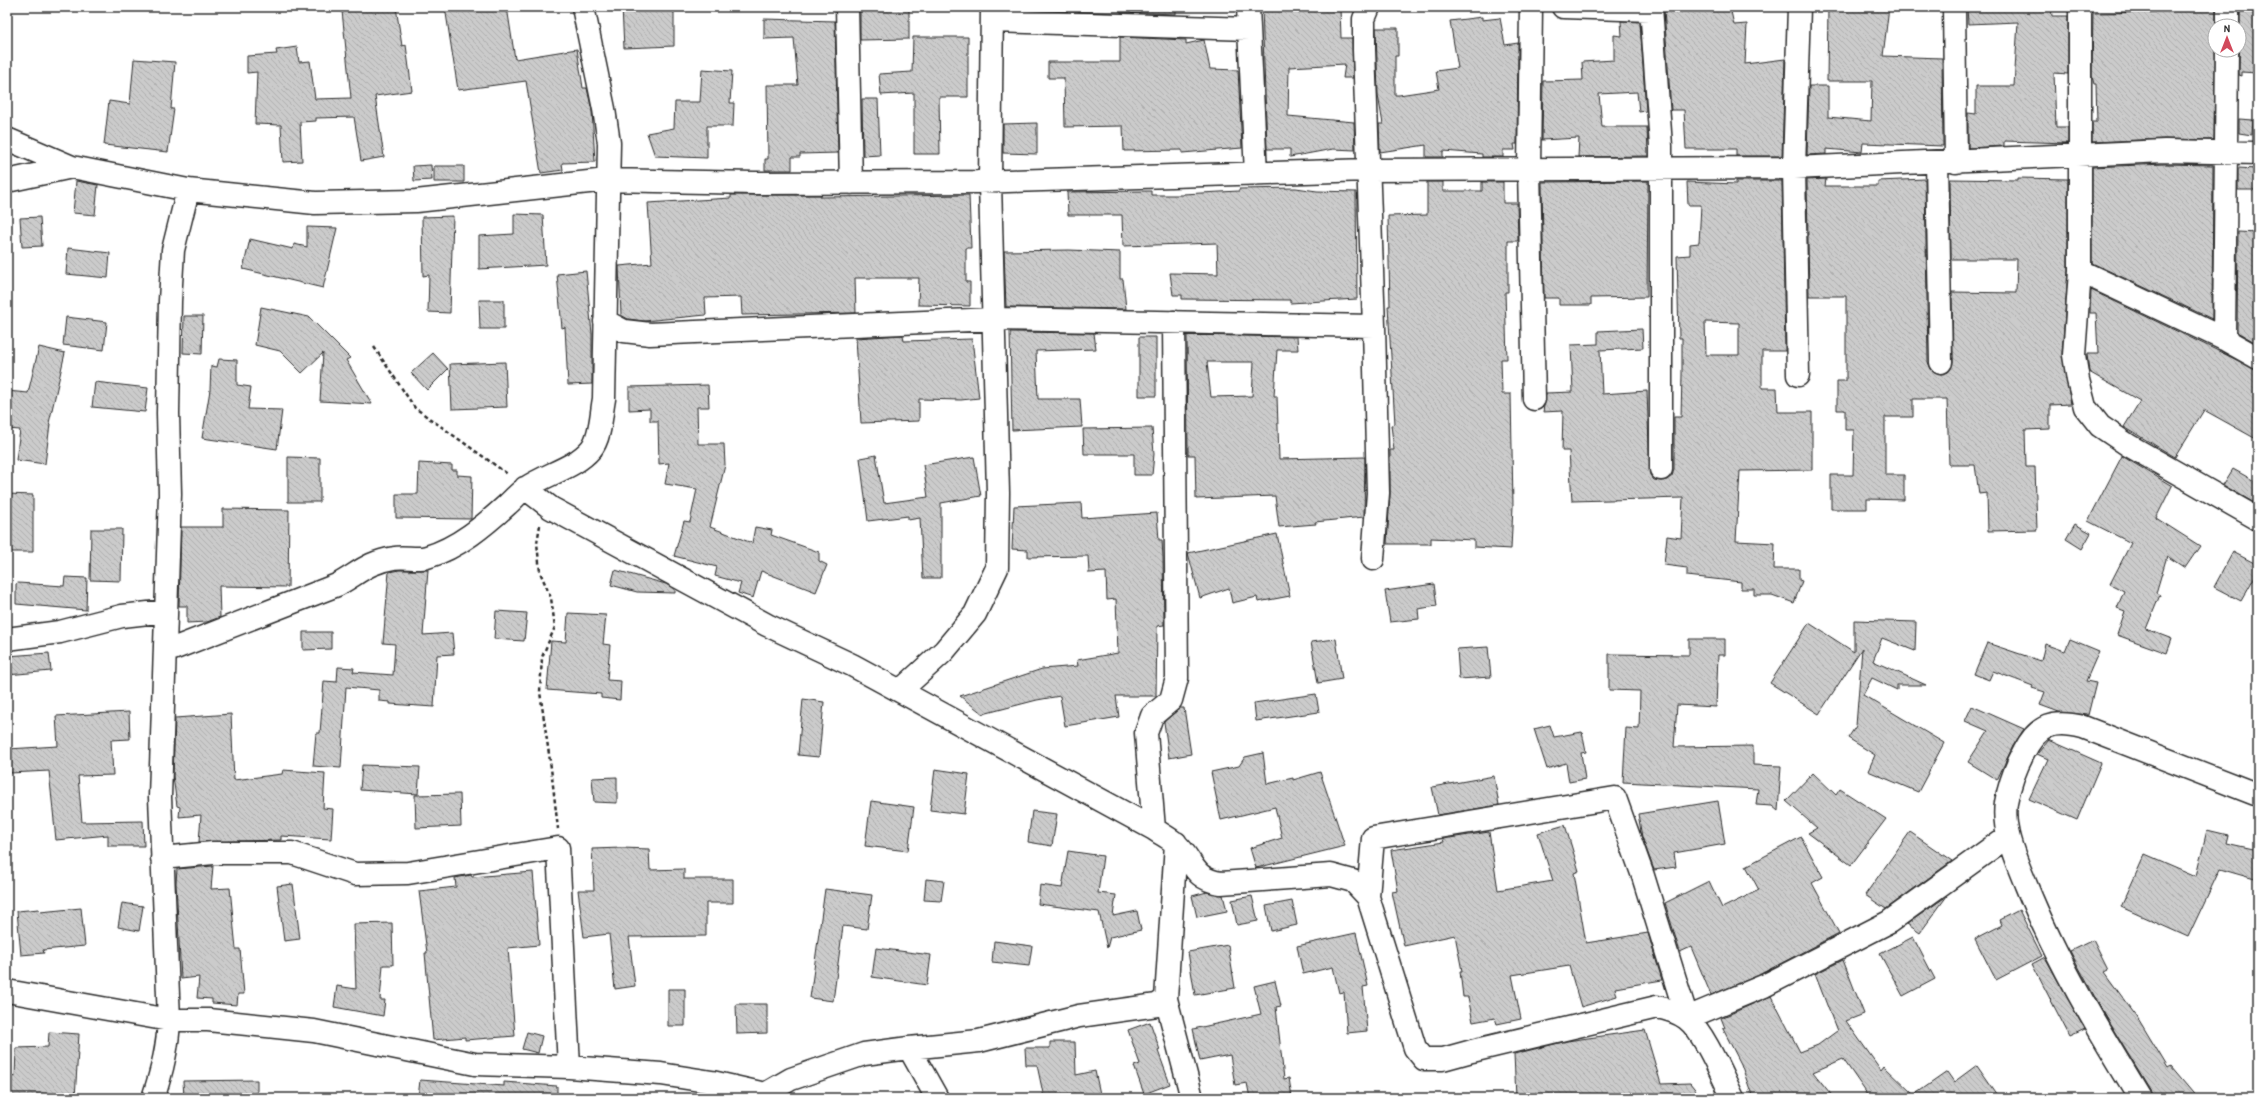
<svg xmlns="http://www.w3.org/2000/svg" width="2265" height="1105" font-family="'Patrick Hand',sans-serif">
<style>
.building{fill:url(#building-back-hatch);stroke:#2b2b2b;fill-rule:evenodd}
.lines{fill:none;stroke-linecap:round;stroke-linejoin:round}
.minor-casing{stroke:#2b2b2b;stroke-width:25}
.path{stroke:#2b2b2b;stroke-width:2.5;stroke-dasharray:4 3;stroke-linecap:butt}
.minor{stroke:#fff;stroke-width:22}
</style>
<defs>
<pattern id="building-back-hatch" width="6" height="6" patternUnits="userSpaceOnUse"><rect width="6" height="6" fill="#cbcbcb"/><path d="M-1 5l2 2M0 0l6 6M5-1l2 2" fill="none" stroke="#aeaeae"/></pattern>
</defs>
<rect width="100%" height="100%" fill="#fff"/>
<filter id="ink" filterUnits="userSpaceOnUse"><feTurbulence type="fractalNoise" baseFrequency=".025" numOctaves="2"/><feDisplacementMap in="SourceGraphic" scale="8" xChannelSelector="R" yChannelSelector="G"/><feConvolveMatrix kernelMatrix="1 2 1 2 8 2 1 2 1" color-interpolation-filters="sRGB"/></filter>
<g filter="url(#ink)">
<path class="building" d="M367,7L368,10L396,7L402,46L406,45L412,91L375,96L384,157L361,161L354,117L316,118V121L300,122L302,161L283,162L281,125L255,124L257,72L247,73V56L277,54L276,50L297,47L299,62L310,61L315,99L351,98L342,11Z
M445,7H507L515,59L577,49L583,88H587L592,111L595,162L562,163L563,170L541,173L526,81L458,90Z
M622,7H674V46L624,48Z
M860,7H909V39L860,40Z
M1120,7H1176V14L1120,12Z
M1262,7H1340L1341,38H1352L1353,78H1343L1345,64L1289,67L1288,116L1354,122L1355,150L1333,149L1290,157V149H1267Z
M1688,7H1730L1734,25L1747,24L1745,64L1785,59L1782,156H1736V149H1686L1684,110H1671L1664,9Z
M1828,7H1889L1883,56L1942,58L1943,146L1863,143L1862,152L1826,149V154L1807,155L1809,86H1828V117L1871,121L1872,81H1827Z
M1967,7H2051L2052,16H2068V74L2054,73L2056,127H2068V143L2004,141V146L1968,148V113L1976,114V86H2014L2018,22L1968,24Z
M2155,7H2216L2214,140L2164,139L2092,142V122H2097L2096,84H2094L2092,76L2093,13L2155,12Z
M2240,8H2258L2256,73L2242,72V76L2239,75Z
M1482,17V20L1500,18L1505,45L1518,43L1517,144H1514L1515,150H1503V157H1482V154L1443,151V157H1426V145L1380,152L1379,124H1383L1378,95L1376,28H1398V56H1395V95H1399L1439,89L1436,71L1458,68L1450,21Z
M764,19L835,21L838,153L800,154V157H792V170H765V159H768L767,85H798L794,38L764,39Z
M1621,21L1640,22L1646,111L1639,112L1637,92L1599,94L1602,127H1647L1648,156L1578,157L1579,138L1542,140L1543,81L1583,80L1582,62L1614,60V35L1622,36Z
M913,37H968V97H939L940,154H914V93L881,95L879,74L912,72Z
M1120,37L1186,40V44L1204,40L1210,69L1238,70L1242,148L1182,153V150L1124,151L1123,126L1065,127L1064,78H1048V62H1120Z
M134,59L175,62L171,109H174L168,152L104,145L109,101L130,104Z
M702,69L732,71L730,103H734L733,126H707V158L655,156L647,133L674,128L675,102H700Z
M862,99H878L880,155L863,156Z
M2239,119L2253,120L2252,135L2239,133Z
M1037,123V154L1003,153V124Z
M2165,164L2213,165L2212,319L2092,263V167Z
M431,165L432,180L414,181L413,166Z
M434,166H464V182H434Z
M2238,168L2257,169V190H2238Z
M2018,178L2068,179V271L2062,354L2071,404L2050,405V429L2025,430L2026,467H2035L2037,530L1988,531L1987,493L1979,494L1975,465H1949L1947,399H1913V417H1885V475H1904V500L1867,499V509H1831V475H1853L1854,430H1845V410H1837V381H1846V296H1809L1807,180L1826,179L1825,186H1878V181L1925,179L1928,362L1931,369L1941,374L1948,372L1953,362L1952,292L2016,293L2017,259H1951L1950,179L2018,180Z
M76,181L98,185L95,215L73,213Z
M1648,181L1647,297L1591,298V305H1559V298H1544L1542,182Z
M1736,181H1782L1785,351H1762V388H1777L1778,412H1812V470L1740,471L1736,541L1775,543L1774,569H1799V580L1802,581L1794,603L1772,595H1754V589H1741V582L1687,576V568L1664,565L1667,536L1681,538L1683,498L1572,501L1569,451H1562L1563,411L1543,412L1546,393L1573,392L1571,345L1598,344V331L1642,329L1643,348L1600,350L1602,394L1647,391L1650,475L1654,480L1661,481L1667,480L1672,476L1674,469V417H1681L1682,374V338H1679L1677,256L1690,255V244L1699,243L1701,205H1688L1687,182L1736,184ZM1705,322L1739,323V355H1706Z
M1427,182H1443V191H1482V182H1503V203H1517L1518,241H1508V292H1505L1507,359H1501L1502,394H1511L1513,506L1511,549L1474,547V540L1431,538V544H1387L1390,494V450H1394L1391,425L1395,424L1388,306H1390L1388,216L1427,215Z
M1296,188L1317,191L1356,192L1357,299L1290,303V300L1182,299V295H1173L1170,273L1218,274L1217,243L1123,246L1122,215H1068L1067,192L1151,191V195H1183V194L1239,191V189Z
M731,195H821V197L969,195L971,248H966V282H970V306L918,305L919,278H855L856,313L742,315L741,297L705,298L706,315L644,321L628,319L621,315L619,266L652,263L648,203L731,198Z
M514,214L543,215L546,265L479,269V236L514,234Z
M453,216L450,313L428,312L429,275L423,276L422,217Z
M40,217L42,246L22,247L20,218Z
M307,227L337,228L323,288L243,269L250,239L293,249L294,244L307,247Z
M2238,232L2258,233V344L2237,332Z
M68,248L110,253L108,278L66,274Z
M1069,250L1120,252V279H1123L1126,309L1006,307L1004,251Z
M586,271L592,334V384L568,385L565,327L562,328L557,274Z
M2091,290L2258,370V440L2204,410L2175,457L2124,427L2140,401L2089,372L2087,354H2098L2096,313H2090Z
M479,300H504V329H480Z
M261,307L309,317L350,358L346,360L372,404L320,401L323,353L302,373L280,351L255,345Z
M184,316H203L202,354L183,353Z
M66,317L107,322L104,350L63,345Z
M1010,332L1094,333L1096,349L1036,351L1038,399H1080L1082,427L1012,430Z
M903,335L904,341L972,339L979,398L961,400L919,399V421L861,423L856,338Z
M1187,335L1297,337L1298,350H1277L1274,396H1277L1279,459L1365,457L1364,517L1315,522L1316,524L1279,527L1275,496L1196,499L1195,455H1188ZM1207,362H1254L1252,396L1211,397Z
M1139,337H1156V396H1139Z
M39,347L65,353L49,423L50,424L45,464L16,460L20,430L7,429V391L28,393Z
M433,353L448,369L427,390L411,373Z
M219,359L237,360V385L251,387L248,409L282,410L277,449L202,438L210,390L211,366L217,367Z
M505,362L507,407L452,409L450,364Z
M95,382L148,388L145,412L92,407Z
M708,385L709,407H697L698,444H724L725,465L710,527L752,543L755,527L772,530L771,535L819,552V561L827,565L816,592L761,571L753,598L738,593L741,583L715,576L717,567L674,556L684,521L690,522L697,489L665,484L669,463L659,464L658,421H650V409L629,410V387Z
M1152,428L1154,454L1152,475H1134V454H1084L1083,429Z
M876,455L884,503L928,497L923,465L974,457L981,496L941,503V578H923L920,518L908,520V516L868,521L860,458Z
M2122,456L2172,486L2156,518L2200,546L2185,568L2167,556L2156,593L2160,595L2146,629L2172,639L2167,653L2117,635L2125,611L2117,608L2124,591L2110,584L2131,543L2088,521Z
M288,457L320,458V502H288Z
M419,463L452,465V470H457V475L472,476L471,519L396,518V494H418Z
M2233,469L2258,483V505L2223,485Z
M7,494L33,495V552H8Z
M1081,503L1082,518L1157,513L1159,540H1162L1163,558L1164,625L1157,626L1156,696H1116L1119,717L1065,726L1060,696L1037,700L983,714L960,696L1042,669L1078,666L1077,660L1118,653L1116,599L1107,600L1106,572L1089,573L1088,556L1028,557V550L1012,549L1014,506Z
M223,509L289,510L288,587L219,586L220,617L207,622L187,623V606H179L181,527H223Z
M2075,524L2091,533L2082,549L2066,539Z
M91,529H122L121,581L90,580Z
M1277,534L1290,596L1258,602L1257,597L1232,603L1229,588L1200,598L1188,553Z
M2233,552L2258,565V571L2241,601L2214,587Z
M399,570H428L423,635L452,633L454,654L437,655L434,707L390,704V702L379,701V690L346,687L341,768L313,766L316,733H320L324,681L337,682L338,667L354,668L353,672L393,675L395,644L383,643L389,572Z
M615,570L666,584L675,590V593L637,592L611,585Z
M65,577L87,578L86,610L16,604V584L18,583L64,586Z
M1434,584L1437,606L1418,609L1419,619L1390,622L1385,591Z
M496,611L527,613L524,641L494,639Z
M568,613L606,615L603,644L610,645L607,680L621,681L620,700L601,698V694L547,690L551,641L566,642Z
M1854,620L1916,622L1915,651L1882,638L1873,661L1926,685H1897V690L1872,678L1863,695L1944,743L1918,792L1868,771L1875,755L1848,738L1856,726L1862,648L1819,714L1770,683L1809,623L1854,652Z
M303,632H331V649L303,650Z
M1336,639L1342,679L1318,683L1311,642Z
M1689,639H1725V655H1718L1716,707L1677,705L1674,747L1753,746V765L1781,766L1778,811L1772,806L1756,805L1758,789L1623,782L1626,728L1639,729L1640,691L1609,690V654L1689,655Z
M2070,639L2099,651L2086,681L2096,683L2088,715L2059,712L2040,705L2045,692L2032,688L2033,686L1993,671L1989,680L1974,674L1987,643L2041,661L2045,644L2065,651Z
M1488,647L1491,677L1459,679L1457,649Z
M49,653L51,671L7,675V656Z
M1316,694L1319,712L1256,721L1254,703Z
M803,699L824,702L819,757L798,755Z
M1972,706L2024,729L2013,746L1997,780L1968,762L1988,731L1965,721Z
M1180,708H1184L1191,754L1169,758L1164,722Z
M129,712L130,739L111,740L113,775L78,776L82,822L143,821L144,846H108V835L56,840L49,771L10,773L8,749L58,746L56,716Z
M231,714L234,780L282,774L283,770L325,773L323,808L333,809L331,839L281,836V840L199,842L201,815L179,817L180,807L177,806L173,776L175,718Z
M1550,725L1554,737L1582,732L1586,752L1581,753L1585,779L1569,782L1566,763L1547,769L1534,729Z
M2049,740L2101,763L2077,820L2029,799L2048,759L2037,754Z
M1263,753L1267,784L1293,778V780L1320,772L1345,846L1256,868L1250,848L1282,838L1275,807L1221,820L1211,772L1239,766L1245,757Z
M362,765L420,767L418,794L360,790Z
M935,769L969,774L964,814L930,810Z
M1813,773L1836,795L1840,789L1886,819L1851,865L1808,833L1817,828L1786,801Z
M1494,776L1499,805L1438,815L1432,787Z
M617,777V803L594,802L592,778Z
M460,794L461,826L416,828L415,795Z
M871,801L914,807L908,851L865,846Z
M1718,801L1725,844L1674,853L1676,867L1654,870L1642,837L1638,814Z
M1032,811L1057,814L1052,846L1028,842Z
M1565,825L1579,871L1574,873L1586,943L1648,933L1662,980L1615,988L1617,996L1581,1007L1569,966L1512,975L1521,1019L1497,1024L1495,1018L1473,1022L1468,997H1463L1460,971H1462L1455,935L1404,946L1392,892L1398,891L1391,850L1444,842L1443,839L1489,832L1498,890L1553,881L1538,833Z
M2207,830L2228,835L2226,843L2258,850V880L2220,869L2188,937L2121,907L2145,854L2196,876Z
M1910,832L1952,861L1886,909L1865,895Z
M1801,837L1823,877L1812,883L1839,933L1759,975L1711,995L1691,947L1680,952L1665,903L1709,881L1722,908L1759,890L1746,866Z
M622,848L649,849L650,870L684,869V879H733V903H706V936L629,937L635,986L615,989L609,934L584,937L578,890H594L592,849Z
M1068,851L1103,856L1098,893L1116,895L1113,916L1137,911L1141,930L1110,937L1107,948L1099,912L1038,904L1040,885L1062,888Z
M213,866L211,889L230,888L236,949H240L244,994H238L237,1005L212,1003V999L197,998L199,977L181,979L176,883L177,869Z
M533,872L539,945L508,948L515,1036L465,1040V1037L433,1040L425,953H427L419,891L456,887L455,878L471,875L472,877Z
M926,879L944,881L941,901L924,900Z
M293,884L300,939L284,941L277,886Z
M825,889L872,895L867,929L843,926L833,1001L810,998Z
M1207,892L1223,895L1227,911L1197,917L1192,896Z
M1252,896L1258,921L1237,925L1232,900Z
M1947,896L1920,933L1907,924Z
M1292,901L1297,925L1271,931L1266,906Z
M122,903L143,906L139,931L118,927Z
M81,908L85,946L43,950L44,953L21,955L17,911L39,909L40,912Z
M2019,910L2042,956L1996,980L1975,939L2002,925L2000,920Z
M392,923L393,965H383L380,1000H385L383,1016L334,1007L337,986L356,989L354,924Z
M1356,933L1368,986L1363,987L1367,1031L1347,1033L1344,992L1339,993L1333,967L1303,974L1297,946Z
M1913,937L1935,979L1903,996L1880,954Z
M2093,940L2108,970L2104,972L2139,1020L2168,1068L2171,1066L2198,1098H2152L2151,1092L2104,1014L2070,951Z
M994,941L1032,946L1029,966L992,962Z
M1228,945L1235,988L1195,995L1188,952Z
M876,948L931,955L927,985L872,977Z
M2045,957L2085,1030L2070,1037L2032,964Z
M1843,960L1864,1014L1846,1021L1881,1070L1884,1066L1914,1095L1947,1072L1954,1082L1977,1065L2000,1098H1870L1843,1059L1813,1072L1834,1098H1753L1741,1064L1723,1029L1725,1028L1721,1018L1771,996L1800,1052L1818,1045L1837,1031L1815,974Z
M1275,981L1281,1006L1276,1007L1284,1079L1289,1078L1292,1098H1250L1247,1083L1235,1085L1230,1055L1200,1061L1193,1029L1261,1014L1254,986Z
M668,989H685V1026H668Z
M736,1004H767V1033L737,1034Z
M1150,1022L1160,1050L1158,1051L1170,1084L1144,1094L1134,1066L1140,1064L1128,1030Z
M1645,1030L1661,1084L1690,1083L1702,1098H1516L1514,1054L1567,1041Z
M49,1032L79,1034L75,1098H7V1075L15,1077L16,1048L48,1047Z
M527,1032L542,1036L538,1053L522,1049Z
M1050,1042H1075L1076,1075L1095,1071L1100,1094L1081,1098H1044L1037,1065H1026L1025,1048H1050Z
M257,1080V1093H254V1098H216V1096L184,1098L183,1081Z
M420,1080L504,1086V1082L557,1086V1098H418Z"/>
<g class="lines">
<g class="minor-casing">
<path id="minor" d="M847,7L851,183
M1248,7L1256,174
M1369,7L1364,19V50L1374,326L1378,493L1373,559
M1531,7L1529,169L1534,399
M1563,7L1651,10
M1651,7L1661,146V469
M1954,7L1956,162
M2080,7V271L2224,339L2258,358
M993,21L1249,29
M2228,26V7
M7,139L72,167L188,190L315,203L416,201L607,180L754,183L977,182L1368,170L1794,168L2165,151L2258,153
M1937,162L1941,362
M7,181L72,167
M2080,271L2074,355L2078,380L2085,407L2100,426L2128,445L2258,519
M605,321L624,331L650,334L994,319L1374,326
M2224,339L2227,50
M1798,375L1794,168L1799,7
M525,488L551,508L767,625L852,665L1154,829C1161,834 1169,838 1175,843C1194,859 1191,879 1221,883L1331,875L1353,881L1368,897L1415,1048L1424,1059H1443L1472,1051L1657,1007C1667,1009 1677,1012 1686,1018C1704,1031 1723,1078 1733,1098
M7,639L60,632L122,616L166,611
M165,652L337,585C359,573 368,562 394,558C405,556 417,560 427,557C458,548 485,525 508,504C514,499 519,492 526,488C546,474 575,468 591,449C601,437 601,414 604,399L609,143L604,109L583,7
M900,691L944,651L975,614L997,568L998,493L990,182L992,7
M1154,829L1146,733L1152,716L1171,700L1177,678L1174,322
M162,858L213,853H292L355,874L408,873L558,848L569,1067
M1368,897L1373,838L1615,798L1643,876L1687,1018L1764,986L1889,922L2008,836
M7,991L169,1020H208L314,1031L475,1064L569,1067L661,1074L712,1082L765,1094L771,1098
M1166,999L1192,1098
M909,1048L937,1098
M765,1094L791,1079L864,1054L909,1048L979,1041L1079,1016L1157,1005L1166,999L1176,843
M153,1098C162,1072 168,1047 169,1020L160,797L170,494L168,413L170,301L173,250L188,190
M2140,1098C2098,1029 2056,960 2026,885C2016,860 2002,831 2006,803C2009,786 2016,767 2024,752C2038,724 2054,720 2083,727L2258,795"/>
</g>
<path class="path" d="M374,347L415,408L509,475
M540,525L537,543L540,572L551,598L555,627L542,657L540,692L551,768L558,829"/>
<use href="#minor" class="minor"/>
</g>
</g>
<rect width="2265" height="1105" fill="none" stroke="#fff" stroke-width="24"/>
<rect x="12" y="12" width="2241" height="1081" fill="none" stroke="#2b2b2b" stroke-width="1.5" filter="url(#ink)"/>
<g transform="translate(2227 38)"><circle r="19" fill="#ffffff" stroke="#aaaaaa"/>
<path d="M0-3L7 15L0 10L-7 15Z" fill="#d1495b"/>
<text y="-6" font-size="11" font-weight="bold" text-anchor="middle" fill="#2b2b2b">N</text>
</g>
</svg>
